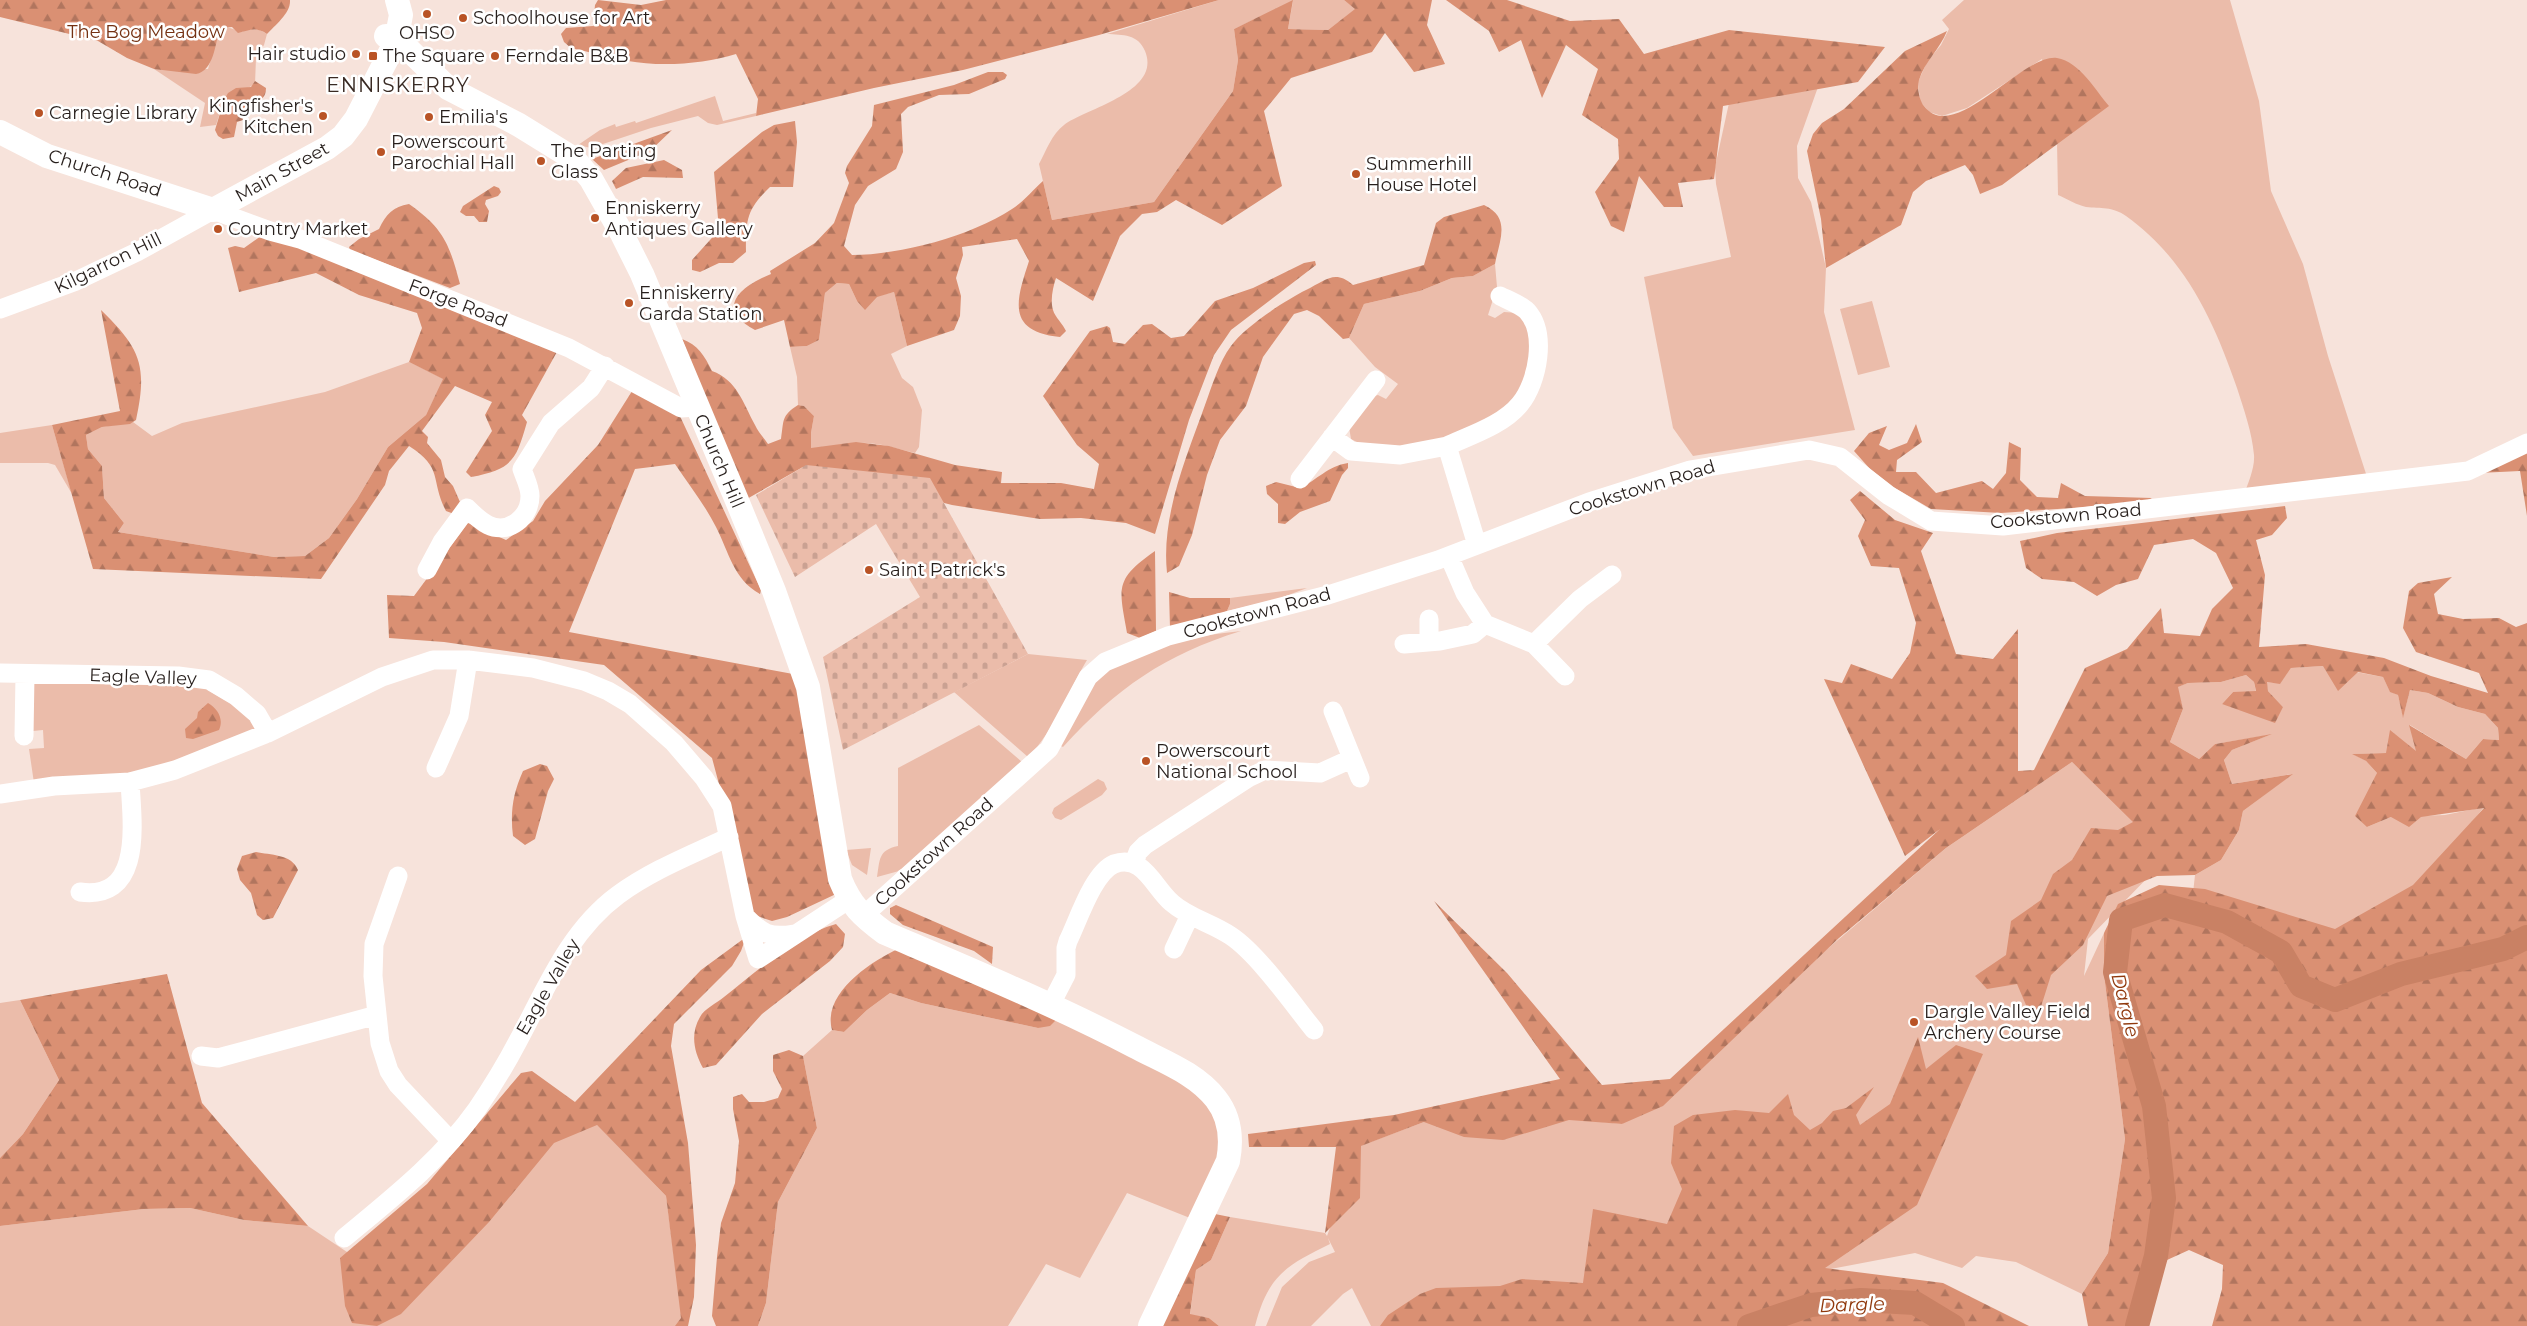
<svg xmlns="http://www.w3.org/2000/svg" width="2527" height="1326" font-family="Montserrat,sans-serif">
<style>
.grass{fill:#ebbcaa}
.forest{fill:url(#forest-firs)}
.cemetery{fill:url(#cemetery-stones)}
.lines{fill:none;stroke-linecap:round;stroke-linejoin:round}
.river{stroke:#c98164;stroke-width:24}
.minor{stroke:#fff;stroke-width:19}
.major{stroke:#fff;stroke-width:24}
.poi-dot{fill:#b95325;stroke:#fff;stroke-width:2}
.labels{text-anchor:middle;stroke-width:5;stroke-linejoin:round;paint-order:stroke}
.poi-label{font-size:18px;fill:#271f1c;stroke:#fff;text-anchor:start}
.park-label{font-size:18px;fill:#743112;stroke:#fff}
.street-label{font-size:18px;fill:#271f1c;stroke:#fff}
.water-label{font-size:19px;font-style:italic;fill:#90390d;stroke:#fff}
.quarter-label{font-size:20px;letter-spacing:1px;fill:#392a23;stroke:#fff}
</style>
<defs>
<pattern id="forest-firs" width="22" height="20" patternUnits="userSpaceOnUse" patternTransform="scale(1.25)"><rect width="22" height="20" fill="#da9073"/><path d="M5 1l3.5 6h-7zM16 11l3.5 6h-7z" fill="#b1755e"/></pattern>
<pattern id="cemetery-stones" width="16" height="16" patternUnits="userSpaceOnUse" patternTransform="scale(1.25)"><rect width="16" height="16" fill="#ebbcaa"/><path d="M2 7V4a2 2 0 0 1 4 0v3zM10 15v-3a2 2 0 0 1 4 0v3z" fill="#caa192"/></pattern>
</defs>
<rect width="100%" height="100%" fill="#f7e3db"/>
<path class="grass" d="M1219,0H1344L1356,9L1328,30L1288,29L1293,1L1234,29L1238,60L1233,91L1154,202L1052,220L1039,164C1046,151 1052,134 1064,125C1087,108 1162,92 1145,51C1138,34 1123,35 1107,34Z
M1964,0H2230L2259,101L2271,191L2303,264L2328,356L2368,480L2244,495C2248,483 2255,468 2254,455C2252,432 2244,410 2237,388C2214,321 2185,258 2126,216C2112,206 2101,209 2086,207C2077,205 2067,199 2058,195L2057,142L2042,59L1967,108L1942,116L1929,112L1920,101L1918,82L1927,62L1941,45L1949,29L1942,20Z
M224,26L242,32L247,29L260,30L267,34L264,45L256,58L255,84L246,89L241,88L224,100L216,125L200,127L205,103L154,69H208L220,28Z
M1818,87L1797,146L1798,178L1811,202L1826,268L1824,312L1855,430L1693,456L1673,428L1644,277L1731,257L1716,184L1715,167L1729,103Z
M715,96L723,121L756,113V116L717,125L708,123L698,116L651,128L591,148L578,145L600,130L615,124L616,127L635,121L636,123Z
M1495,264L1497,287L1488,315L1495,318L1504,312L1519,313L1532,333V361L1520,390L1504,413L1442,441L1401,449L1368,448L1351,439L1349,427L1371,397L1378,395L1386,399L1398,384L1375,367L1349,338L1364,304L1420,291L1452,278L1473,276Z
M837,283L849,284L857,301L894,292L907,346L891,354L902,378L913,387L922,410L919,447L915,453C896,448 873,441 853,443C839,444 825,449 811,448V433L814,416L804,406L798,405L797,377L790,347L807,346L819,340L825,293Z
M1872,301L1890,367L1858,375L1840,309Z
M409,362L444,379L426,415L388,447L357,499L329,538L305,556L274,557L118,532L124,523L104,498L102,466L88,449L86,435L102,427L133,422L152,436L182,423L325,392Z
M52,425L72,494L55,465L48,463H0V433Z
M1307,588L1278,599L1227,611L1230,604V598Z
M1241,631C1164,655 1117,688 1063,747L1059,745C1071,722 1081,698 1098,679C1127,644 1199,636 1241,631Z
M1028,654L1087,660C1067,693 1055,730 1028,757L954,692Z
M2323,666L2383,677L2390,691L2398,695L2403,717L2410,690L2428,693L2458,707L2485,714L2498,728L2499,740L2483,739L2466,759L2410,725L2417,752L2353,754L2366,761L2377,773L2367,827L2391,817L2445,815L2484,807L2372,948L2193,893L2195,875L2221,860L2239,830L2243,811L2292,774L2232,784L2224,760L2232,750L2269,735L2215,744L2199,759L2170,742L2183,709L2177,687L2188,683L2221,682L2246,675L2254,682L2256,692H2233L2222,704L2283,707L2268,691L2266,682L2280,683L2291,668Z
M42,681L201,686L247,713L255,728L252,734L155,770L34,783L29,749L44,748L43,730L33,731L32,683Z
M979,725L1022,762L908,864L899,871L877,877C880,860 878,850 898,846V768Z
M2072,762L2132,819L2155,870L2088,939L2084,976L2104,933V975L2125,1139L2108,1253L2082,1294L2016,1262L1976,1256L1962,1268L1915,1253L1778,1279L1707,1326H1371L1352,1288L1343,1294L1311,1326H1266L1282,1287L1309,1262L1335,1252L1328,1238L1330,1244C1285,1266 1268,1276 1255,1326H1219L1209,1318L1190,1315L1196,1270L1211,1260L1230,1217L1325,1233L1327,1236L1360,1146L1424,1122L1504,1112L1622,1124L1946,848Z
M1098,779L1104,782L1107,789L1102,795L1061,820L1055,818L1052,813L1054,808Z
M871,848L867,875L852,865L846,850Z
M890,993L921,1003L1038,1028L1058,1018L1199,1091L1207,1098L1224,1142L1190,1218L1127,1193L1080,1278L1046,1264L1008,1326H758L766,1303L778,1202L817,1128L803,1056L832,1030L844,1032L867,1010Z
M20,1000L59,1080L23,1134L0,1158V1003Z
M575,1102L666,1196L683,1326H0V1226L144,1209L190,1208L244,1220L308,1226L356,1258Z"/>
<path class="forest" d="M0,0H290C291,13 275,25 267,34C255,26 249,31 238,33L232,27L220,28C215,44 214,71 196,74L154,69L127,58L98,41L0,17Z
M598,0L641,5L666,0H1219L1099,35L963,70L874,88L756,116L758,99L736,54C705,64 661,67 628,61C609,58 590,52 571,48L564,42L561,34L566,28L593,26L595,5Z
M1293,0L1288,29L1328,30L1355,9L1344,0H1432L1427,25L1445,64L1414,72L1385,33L1372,52L1291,78L1264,111L1282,186L1222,225L1176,200L1157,212L1142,214L1120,236L1093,301L1056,278C1053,287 1050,300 1053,310C1055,317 1063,324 1066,331L1060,337C1006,331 1016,301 1029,261L1017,239L962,247L963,255L956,278L961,296L960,316L954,330L907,346L894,292L877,297L865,310L857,301L849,284L837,283L825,293L819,340L807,346L790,347L784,320L755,330C714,308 741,286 771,274L770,271L815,243L834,223L849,183L845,173L847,166L872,126L874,105L954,85L988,72H1003L1007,75L1005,79L969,94L939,95L908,107L901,114L903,152L896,169L868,186L855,205L844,246L852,255C900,255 971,236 1012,209C1023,202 1033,190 1043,181L1052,220L1154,202L1233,91L1238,60L1234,29Z
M1446,0H1507L1570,21L1619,19L1644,54L1729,30L1885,47L1858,82L1723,106L1714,179L1678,183L1683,207H1664L1639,176L1624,232L1611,226L1595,192L1619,159L1618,139L1582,115L1598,69L1566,45L1542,98L1521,40L1499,52L1489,31Z
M1947,31C1940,49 1925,61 1919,80C1917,87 1919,100 1924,106C1954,146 2023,53 2057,58C2080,62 2095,90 2109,106L2002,185L1980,194L1973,175L1965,165L1926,181L1913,192L1901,225L1826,268L1821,219L1807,151L1813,134L1822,123L1844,109L1905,51Z
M255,81L266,88C266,105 250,100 242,110L243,120L237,122L234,137L223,139L218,136L215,130L224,100L228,93L236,88L251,87Z
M795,121L797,142L793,187H770C746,210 746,220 746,252L733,263H719L700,272L692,270V260L719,230L714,172L762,132L774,125Z
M672,130L650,151L604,170L592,159Z
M664,160L682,170L683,178L643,177L616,189L612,181L626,168Z
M494,186L499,188L501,192L498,196L486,200L485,204L489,211L487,222H479L474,216H466L460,212L463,206Z
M409,204C444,229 449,243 460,284L450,288L350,250L349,247L359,239L379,229C386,214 393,207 409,204Z
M1484,205C1512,218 1499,241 1495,264L1473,276L1452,278L1420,291L1364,304L1349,338L1343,339L1319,316L1307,310L1294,314L1263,357L1246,406L1220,440L1207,475L1192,535L1179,566L1167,573C1161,516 1186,458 1205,405C1212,386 1219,362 1231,346C1244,327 1286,300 1306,290C1326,280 1335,269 1353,285L1424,265L1436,223L1444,217Z
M261,236L319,252L558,350L522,415L527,422C516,461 512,469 471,477L466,472L492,431L485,415L492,402L455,386L422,431L428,437L427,443L441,460L445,477L453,486L460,502L454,514L446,511C430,480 444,468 409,446L389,471L385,485L321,579L93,569L52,425L120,411L101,310C140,348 148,365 136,420L130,424L102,427L86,435L88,449L102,466L104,498L124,523L118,532L274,557L305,556L329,538L357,499L388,447L426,415L443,379L409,362L422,328L417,313L359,295L316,273L239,292L228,248L235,246L244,248Z
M1315,261L1316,265L1231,330L1214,355L1189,420L1155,534L1126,523L1081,518L1040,519L952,505L803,467L745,500L682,339C698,345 704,355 712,371C737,380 743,403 755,425C758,432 764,438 768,444L781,439C784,420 781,416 798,405L804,406L814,416L811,433V448L856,442L889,446L955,465L1002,472L1001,483H1061L1094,489L1099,464L1077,445L1043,396L1090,331L1107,326L1110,328L1113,342L1125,344L1143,325L1152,324L1171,338L1184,336L1215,301L1253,288L1304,263Z
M634,388L679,414L761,590L760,594C733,579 729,552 716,527C705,505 689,485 675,464L635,469L569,632L793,674L809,722L836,894L787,917L772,921L754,915L712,758L604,665L444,642L389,638L387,595L414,596L468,523L506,540L533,521L545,501L598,445Z
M1916,424L1922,442L1897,460L1896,472H1916L1936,493L1982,481L1993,489L2006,473L2009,442L2021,448L2020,480L2037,497L2058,498L2061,483L2085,496L2152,498L2142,503L2001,513L1931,509L1895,488L1870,469L1854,451L1869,433L1887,426L1879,445L1889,450L1907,443Z
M2527,449V516L2520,471L2479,473Z
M1348,463V468L1342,475L1330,501L1300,512L1285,524L1278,523V504L1267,494L1266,486L1276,482L1300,488C1317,480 1328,466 1348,463Z
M1860,491L1895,520L1933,533L1921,551L1956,654L1993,659L2018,629V771L2034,770L2085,668L2127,649L2161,608L2164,633L2200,636L2212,609L2233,588L2216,553L2193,539L2154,545L2138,579L2116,585L2097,596L2074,582L2042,579L2026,568L2020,541L2057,533L2285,506L2287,518L2272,535L2256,540L2265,575L2259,647L2306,644L2384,658L2431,676L2488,693L2479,673L2416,652L2403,628L2409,591L2418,583L2452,577L2434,594L2438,614L2463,619L2499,618L2516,627L2527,623V1326H2212L2222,1289L2223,1265L2189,1250L2167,1260L2147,1258L2128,1326H2088L2082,1294L2108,1253L2125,1139L2104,975V933L2118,904L2159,885L2205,889L2335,929L2413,885L2484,808L2421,817L2409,827L2391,817L2367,827L2355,816L2377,773L2366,761L2352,754L2386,753L2390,730L2416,751L2409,725L2466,759L2483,739L2499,740L2498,728L2485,714L2458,707L2428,693L2410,690L2403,718L2398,695L2390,692L2383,677L2358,672L2338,691L2323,666L2291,668L2280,684L2267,682L2268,691L2283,707L2275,723L2222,704L2233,692L2256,691L2254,682L2246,675L2221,682L2188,683L2178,687L2183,709L2170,742L2199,759L2215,744L2272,734L2232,750L2224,760L2232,784L2293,774L2243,811L2239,830L2221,860L2195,875L2157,876L2107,896L2083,945L2051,975L2035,1026L2017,984L1987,989L1975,976L2006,955L2011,921L2041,900L2053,874L2072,860L2091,828L2118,830L2133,822L2072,762L1946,848L1839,938L1663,1106L1622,1124L1569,1120L1503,1140L1464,1137L1424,1122L1361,1146L1360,1198L1325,1233L1336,1147H1249L1248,1134L1394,1115L1560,1079L1434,901L1507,973L1602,1085L1670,1079L1940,829L1905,856L1824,679L1842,683L1851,664L1892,679L1910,653L1916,623L1899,568L1871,566L1858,536L1865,520L1850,500Z
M1155,551L1156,631L1140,638L1127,633C1119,587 1114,580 1155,551Z
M1169,592L1190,598H1230V604L1227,611L1212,618L1170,628Z
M208,703C218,709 224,719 219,730L193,739L186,738L185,729L197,718L198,712Z
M540,764L547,766L554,779L548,791L535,839L525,845L513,836C510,812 513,793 523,771Z
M256,852C270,855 292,854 298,870L273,918L263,920L257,915L251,893L240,880L237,869L242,856Z
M896,905L993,947L992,964L974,951L903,925L890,914V908Z
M836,924L845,934L843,947L830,961L762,1014L716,1065L703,1068C694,1052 690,1034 700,1017C704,1009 717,1003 724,997C756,972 796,935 836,924Z
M746,937L741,951L732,966L674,1024L671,1046L688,1143L696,1245L694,1297L688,1326H675L681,1318L666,1196L597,1125L554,1143L489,1222L401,1314L377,1326L352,1323L345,1306L340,1258L427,1184L521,1073L532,1071L575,1102L701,970Z
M898,949L1058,1018L1050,1026L1038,1028L921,1003L890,993L867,1010L844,1032L832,1030C822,994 870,962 898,949Z
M167,974L202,1103L308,1226L244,1220L190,1208L144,1209L0,1226V1158L23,1134L59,1080L20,1000Z
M1918,1037L1926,1069L1956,1045L1983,1054L1917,1205L1825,1268L1943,1283L2029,1326H1380L1388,1315L1420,1294L1436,1288L1500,1286L1522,1279L1583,1283L1593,1209L1667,1224L1682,1189L1671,1163L1674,1126L1693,1115L1735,1110L1769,1113L1788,1094L1794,1115L1810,1130L1822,1123L1833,1111L1846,1108L1874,1087L1856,1115L1860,1125L1890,1104Z
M789,1050L803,1056L817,1128L778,1202L766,1303L758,1326H716L712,1316L717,1257L721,1223L735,1183L739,1141L733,1109V1097L742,1094L749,1102H764L778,1098L782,1089L773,1071V1055Z
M1215,1214L1230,1217L1211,1260L1196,1270L1190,1314L1209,1318L1219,1326H1158Z"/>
<path class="cemetery" d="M806,465L930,478L1028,654L843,750L823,657L920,597L876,524L795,577L756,495Z"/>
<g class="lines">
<path class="river" d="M1749,1326L1811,1305L1861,1300L1915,1303L1953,1326
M2137,1326L2156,1256L2164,1198L2154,1106L2115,972L2121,920L2165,905L2227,922L2281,952L2301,986L2335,1000L2401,974L2503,949L2527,937"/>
<path class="minor" d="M0,309L76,281L137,252L213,210L270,231L300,239L569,348L681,408L697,407
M1332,437L1351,451L1400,455L1447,446
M1300,479L1376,380
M1477,545L1447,446C1471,435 1503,425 1520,404C1538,382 1547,333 1527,311C1521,305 1508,300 1500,296
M1449,556L1465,593L1485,624L1534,644L1565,676
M427,570L442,542L467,508C473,514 480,521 488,525C509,535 530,517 530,496C530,487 525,478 522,469L551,423L591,388L605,366
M1429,619V642
M1404,644L1440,641L1473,634L1485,624
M1534,644L1580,599L1612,575
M0,673L178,676L209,680L236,696L257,714L268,733
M1333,711L1360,778
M24,736L25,675
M436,768L459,716L468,660
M0,794L54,786L130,782L175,770L268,733L382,677L433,660H468L533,668L584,681L608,691L630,704L674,743L704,778L722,806L745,916L758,959L848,900
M1134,863L1138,852L1145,845L1248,778L1265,770L1320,773L1351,759
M398,876L374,944L373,976L380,1043L389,1071L398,1085L451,1141
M80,892C144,901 132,821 130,782
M745,916C762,934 770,938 794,934
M863,916L1049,749L1088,677L1105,662L1168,636L1328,595L1438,560L1589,502L1690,470L1809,450L1840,457L1888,495L1931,521L2003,526L2468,471L2527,443
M1174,949L1190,915
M1051,1004L1066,975V948L1068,941C1078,921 1093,873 1114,864C1143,853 1154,888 1172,903C1189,918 1212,923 1231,936C1258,954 1293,1004 1314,1030
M201,1056L218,1058L377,1015
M344,1238C391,1199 441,1160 477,1109C492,1087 506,1064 518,1041C546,989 569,931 618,895C652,870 691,855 729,837"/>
<path class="major" d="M386,36L404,45L448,88L519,125L574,159L591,179L621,232L642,274L738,503L774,591L808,687L840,879C851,906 862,916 885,933C969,969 1053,1004 1134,1046C1162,1061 1196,1073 1216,1099C1230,1117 1232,1140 1228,1161L1150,1326
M0,132L47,156L213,210L327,148L343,136L356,119L396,41L401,15L397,0"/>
</g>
<g class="poi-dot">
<circle cx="427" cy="14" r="5"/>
<circle cx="463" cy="18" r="5"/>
<circle cx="356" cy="54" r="5"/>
<rect x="368" y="51" width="10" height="10" rx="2.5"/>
<circle cx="495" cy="56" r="5"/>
<circle cx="39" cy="113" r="5"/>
<circle cx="323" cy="116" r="5"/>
<circle cx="429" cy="117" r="5"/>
<circle cx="381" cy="152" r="5"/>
<circle cx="541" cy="161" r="5"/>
<circle cx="1356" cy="174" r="5"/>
<circle cx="595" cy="218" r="5"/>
<circle cx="218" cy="229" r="5"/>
<circle cx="629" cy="303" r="5"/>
<circle cx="869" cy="570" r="5"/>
<circle cx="1146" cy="761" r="5"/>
<circle cx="1914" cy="1022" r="5"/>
</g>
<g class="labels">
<g class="poi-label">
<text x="473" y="24">Schoolhouse for Art</text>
<text x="427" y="39" text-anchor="middle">OHSO</text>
<text x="346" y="60" text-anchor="end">Hair studio</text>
<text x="383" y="62">The Square</text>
<text x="505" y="62">Ferndale B&amp;B</text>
<text x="313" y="112" text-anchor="end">Kingfisher's<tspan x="313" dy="21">Kitchen</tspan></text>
<text x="49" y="119">Carnegie Library</text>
<text x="439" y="123">Emilia's</text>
<text x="391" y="148">Powerscourt<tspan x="391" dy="21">Parochial Hall</tspan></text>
<text x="551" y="157">The Parting<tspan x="551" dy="21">Glass</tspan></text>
<text x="1366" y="170">Summerhill<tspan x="1366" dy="21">House Hotel</tspan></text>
<text x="605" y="214">Enniskerry<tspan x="605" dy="21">Antiques Gallery</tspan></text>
<text x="228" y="235">Country Market</text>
<text x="639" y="299">Enniskerry<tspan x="639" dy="21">Garda Station</tspan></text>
<text x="879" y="576">Saint Patrick's</text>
<text x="1156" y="757">Powerscourt<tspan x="1156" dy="21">National School</tspan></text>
<text x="1924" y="1018">Dargle Valley Field<tspan x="1924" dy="21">Archery Course</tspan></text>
</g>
<g class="park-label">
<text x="146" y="38">The Bog Meadow</text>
</g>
<g class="street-label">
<text transform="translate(282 172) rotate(-29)" y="6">Main Street</text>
<text transform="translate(105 173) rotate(18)" y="6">Church Road</text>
<text transform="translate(108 263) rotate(-26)" y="6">Kilgarron Hill</text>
<text transform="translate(458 303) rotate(21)" y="6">Forge Road</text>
<text transform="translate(719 461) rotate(67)" y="6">Church Hill</text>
<text transform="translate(1642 488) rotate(-17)" y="6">Cookstown Road</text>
<text transform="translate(2066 516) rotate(-5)" y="6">Cookstown Road</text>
<text transform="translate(1257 613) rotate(-15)" y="6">Cookstown Road</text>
<text transform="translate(143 677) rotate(2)" y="6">Eagle Valley</text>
<text transform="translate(934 852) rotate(-42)" y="6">Cookstown Road</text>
<text transform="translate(548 987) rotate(-60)" y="6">Eagle Valley</text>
</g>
<g class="water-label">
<text transform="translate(2126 1005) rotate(76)" y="7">Dargle</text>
<text transform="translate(1852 1304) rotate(-2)" y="7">Dargle</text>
</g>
<g class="quarter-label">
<text x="398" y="92">ENNISKERRY</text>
</g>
</g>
</svg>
